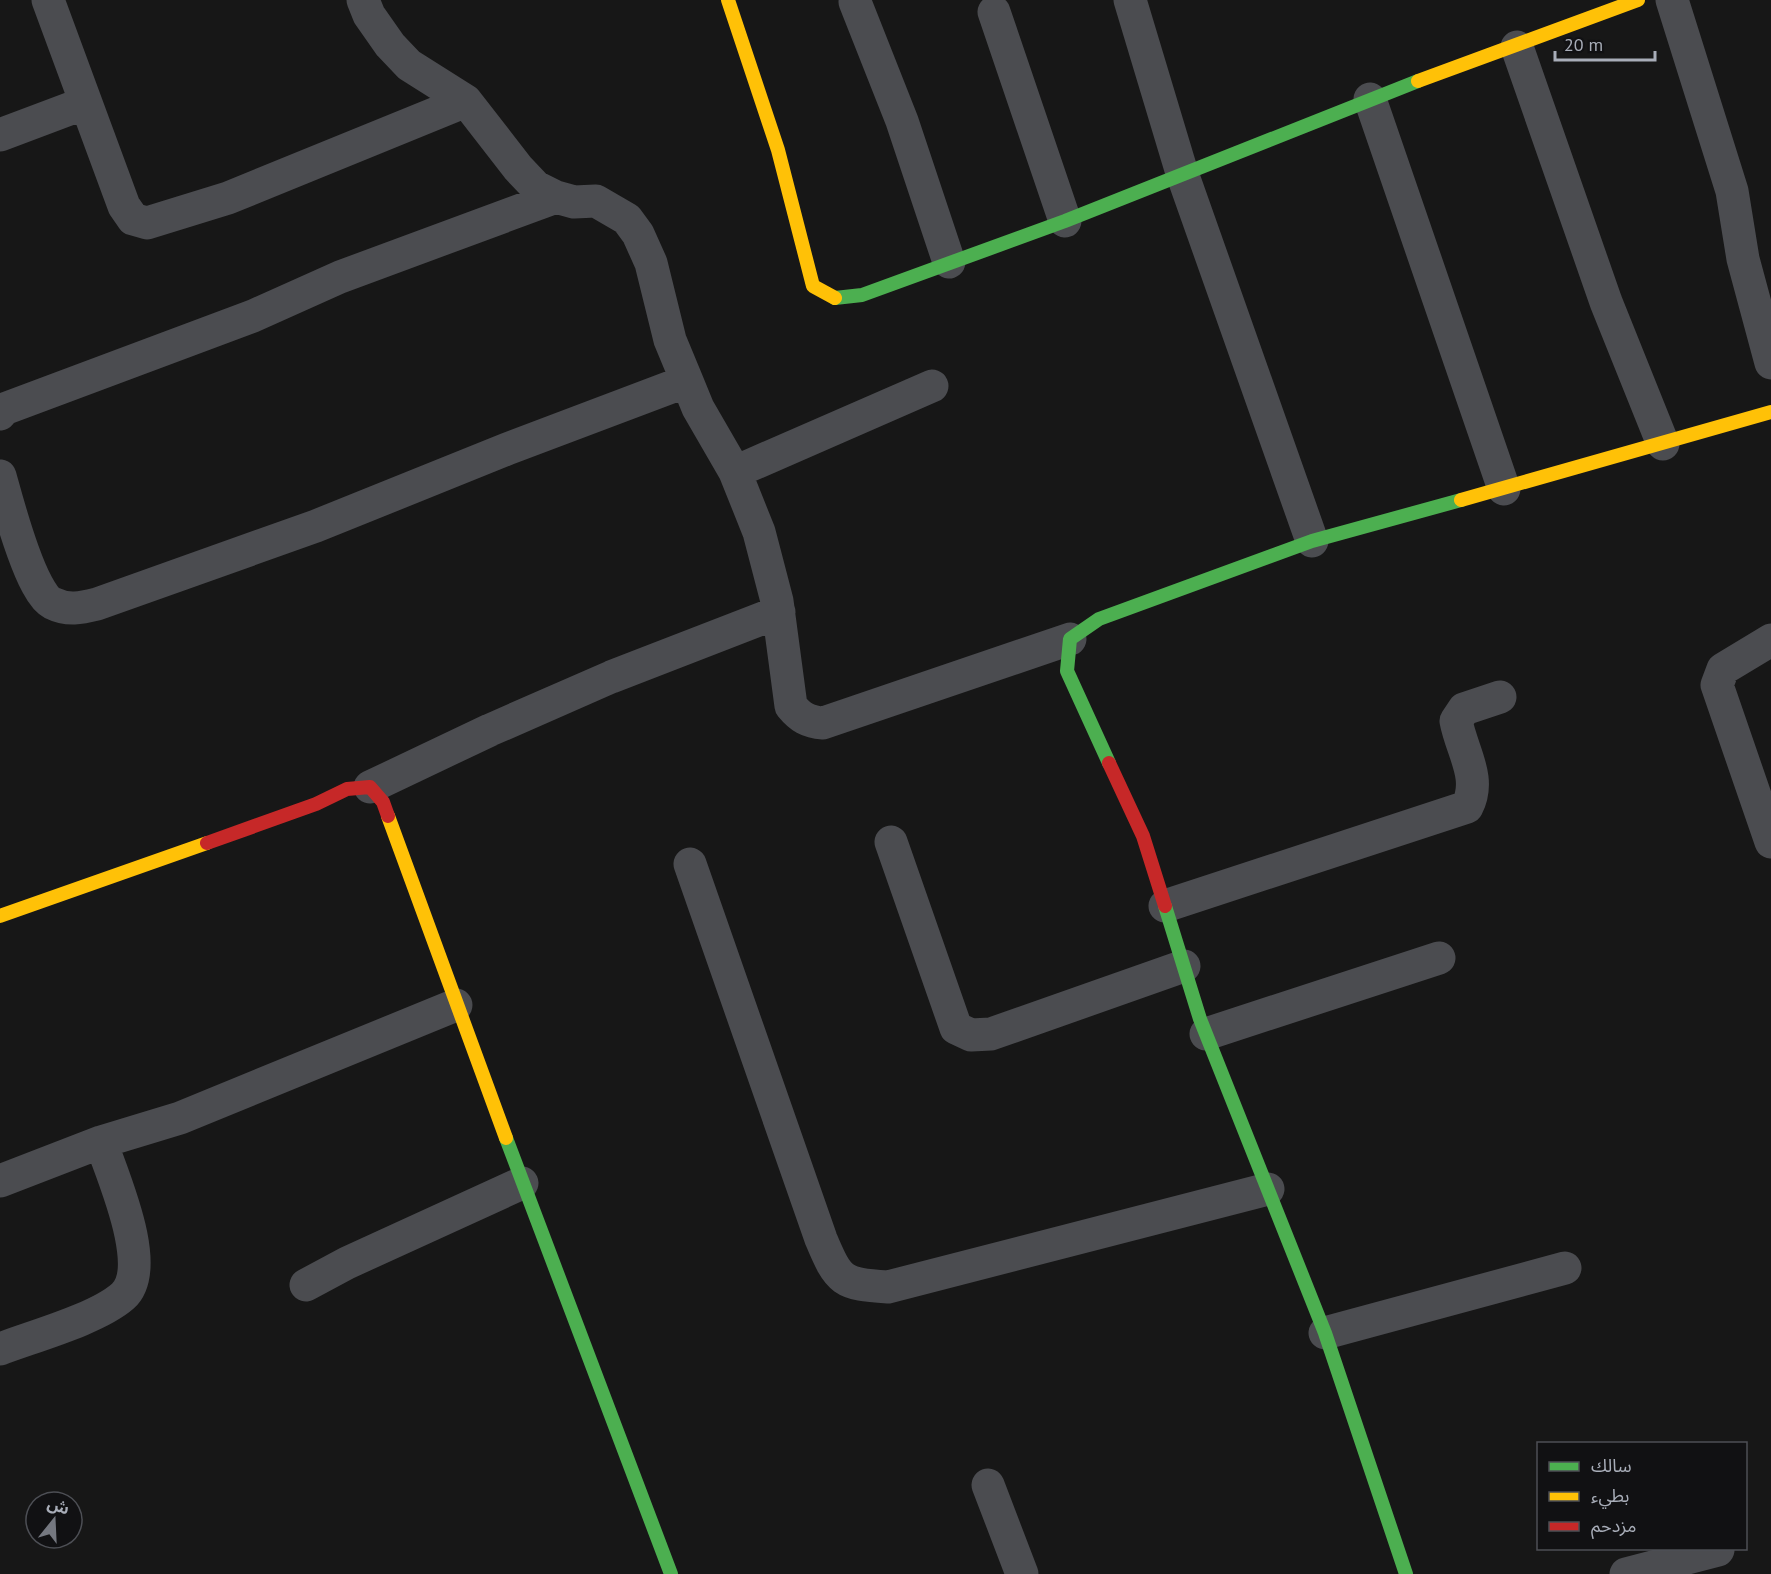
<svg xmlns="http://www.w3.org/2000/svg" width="1771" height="1574" font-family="'PT Sans','Noto Sans Arabic',sans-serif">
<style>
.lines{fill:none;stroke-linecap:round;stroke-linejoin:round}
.street{stroke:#4b4c50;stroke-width:33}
.fast{stroke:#4caf50;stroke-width:14}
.slow{stroke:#ffc107;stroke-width:14}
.jam{stroke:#c62828;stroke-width:14}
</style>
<rect width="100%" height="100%" fill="#171717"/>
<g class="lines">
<path class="street" d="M48,0L124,206L133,219L147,223L228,198L466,101
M363,0L369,15L390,45L409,65L466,101L518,168L536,187L556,197L574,202L596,201L627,219L638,234L651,263L670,340L687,381L698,408L735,472L759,532L777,601L791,706C800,717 808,722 823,723L1070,639
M1130,0L1182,173L1312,541
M1672,0L1732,191L1743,259L1771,363
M855,2L902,121L949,262
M994,12L1065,221
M1517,47L1606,302L1663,444
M1370,99L1504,489
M0,135L85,103
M0,414L4,409L253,316L340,277L556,197
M735,472L932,386
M0,476C7,501 31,593 52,603C68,611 81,608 97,604L316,526L507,449L687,381
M1771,640L1723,669L1717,685L1771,842
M370,787L490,730L611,677L779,612
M891,842L956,1028L971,1035L991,1034L1184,966
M690,864L821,1239C839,1282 842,1284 888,1287L1268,1189
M1165,906L1467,807C1482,778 1462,752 1456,721L1464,709L1500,697
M1206,1034L1439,958
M0,1181L101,1142L180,1118L456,1005
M306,1285L347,1263L522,1183
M1325,1333L1565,1268
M0,1349C34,1336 97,1319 123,1296C154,1268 112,1175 101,1142
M988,1485L1022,1574
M1626,1574L1718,1550"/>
<path class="fast" d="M835,298L862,295L1065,221L1418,81
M1109,763L1067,671L1070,639L1099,619L1312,541L1461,500
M1165,906L1200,1019L1325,1333L1406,1574
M506,1138L671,1574"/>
<path class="slow" d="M728,0L778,150L813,286L835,298
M1418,81L1638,0
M1461,500L1771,412
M388,816L506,1138
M0,916L207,843"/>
<path class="jam" d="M1109,763L1143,836L1165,906
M207,843L316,804L347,789L370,787L383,802L388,816"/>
</g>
<rect x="1537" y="1442" width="210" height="108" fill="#111113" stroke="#4d4f55" stroke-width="1.5"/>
<rect x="1549" y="1462" width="30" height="9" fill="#4caf50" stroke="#4d4f55" stroke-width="1.5"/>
<text x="1591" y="1472" font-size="18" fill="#a8adb8">سالك</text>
<rect x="1549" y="1492" width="30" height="9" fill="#ffc107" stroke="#4d4f55" stroke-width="1.5"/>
<text x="1591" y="1502" font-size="18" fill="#a8adb8">بطيء</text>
<rect x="1549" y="1522" width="30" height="9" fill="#c62828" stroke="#4d4f55" stroke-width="1.5"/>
<text x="1591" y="1532" font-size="18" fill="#a8adb8">مزدحم</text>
<g transform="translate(54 1520) rotate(18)"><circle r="28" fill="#111113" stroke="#4d4f55" stroke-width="1.5"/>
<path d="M0-4.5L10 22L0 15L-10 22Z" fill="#757880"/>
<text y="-9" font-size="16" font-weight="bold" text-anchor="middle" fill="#a8adb8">ش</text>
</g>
<path d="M1555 51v9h100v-9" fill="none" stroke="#a8adb8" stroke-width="3"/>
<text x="1564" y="51" font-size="18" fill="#a8adb8" stroke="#111113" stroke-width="4.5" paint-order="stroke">20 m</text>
</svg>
